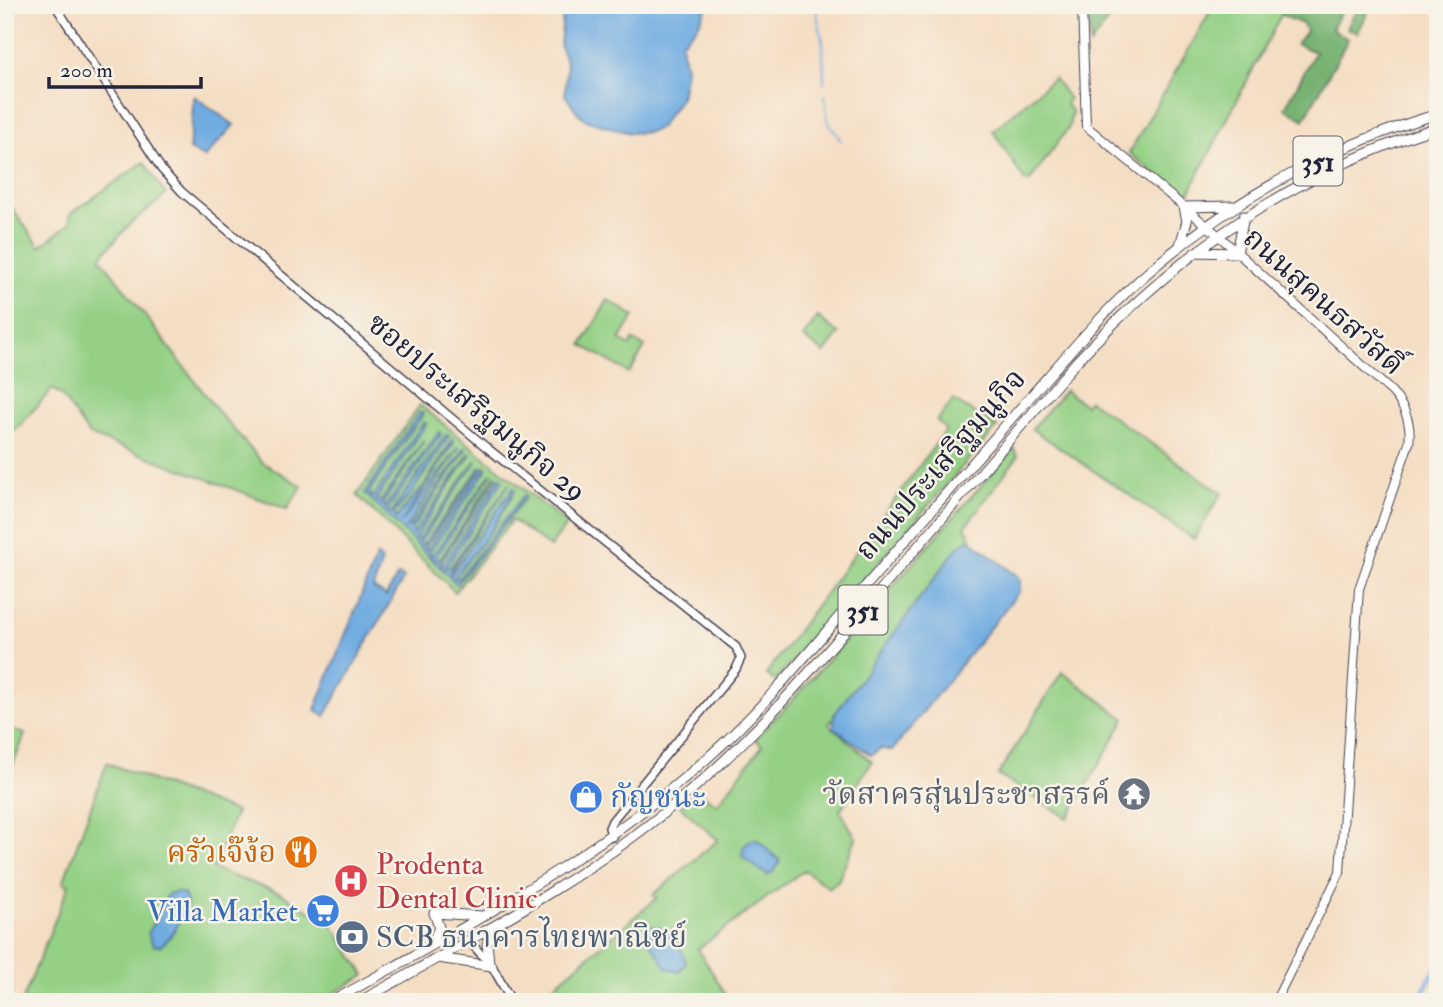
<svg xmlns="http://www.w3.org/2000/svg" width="1443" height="1007" font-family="'IM FELL Double Pica','Noto Serif Thai',serif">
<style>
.green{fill:#94d085;stroke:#5b7960;stroke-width:2;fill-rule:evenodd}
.forest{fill:#77b272;stroke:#4c6a56;stroke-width:2}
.water{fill:#70ace1;stroke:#49678e;stroke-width:2}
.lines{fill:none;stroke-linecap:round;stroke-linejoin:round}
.stream{stroke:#70ace1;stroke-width:2}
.canal{stroke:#70ace1;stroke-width:5}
.tertiary-casing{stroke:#423e4f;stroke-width:10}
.secondary-casing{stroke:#423e4f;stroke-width:10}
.primary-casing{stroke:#423e4f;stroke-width:11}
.tertiary{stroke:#fff;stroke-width:7}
.secondary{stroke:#fff;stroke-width:8}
.primary{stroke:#fff;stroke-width:9}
.labels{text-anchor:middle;stroke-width:5;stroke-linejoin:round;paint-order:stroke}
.shield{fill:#f7f3e8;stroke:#62616f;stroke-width:2}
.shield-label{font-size:28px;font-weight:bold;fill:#22223b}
.street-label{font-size:30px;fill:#22223b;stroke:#f7f3e8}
.worship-label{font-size:30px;fill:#5b616d;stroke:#f7f3e8;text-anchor:end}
.shop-label{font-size:30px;fill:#366cbe;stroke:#f7f3e8;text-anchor:start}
.food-label{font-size:30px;fill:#c56008;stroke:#f7f3e8;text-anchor:end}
.health-label{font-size:30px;fill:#be3a42;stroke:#f7f3e8;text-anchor:start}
.service-label{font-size:30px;fill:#4e5e75;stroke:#f7f3e8;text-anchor:start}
</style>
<rect width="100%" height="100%" fill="#f7f3e8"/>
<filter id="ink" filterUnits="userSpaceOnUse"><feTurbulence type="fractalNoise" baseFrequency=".0143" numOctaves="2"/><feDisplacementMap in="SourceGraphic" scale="14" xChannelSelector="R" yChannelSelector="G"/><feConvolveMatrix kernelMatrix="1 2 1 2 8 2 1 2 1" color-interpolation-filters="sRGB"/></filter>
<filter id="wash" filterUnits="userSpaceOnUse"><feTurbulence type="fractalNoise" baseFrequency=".00686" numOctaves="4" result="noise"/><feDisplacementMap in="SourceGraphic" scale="28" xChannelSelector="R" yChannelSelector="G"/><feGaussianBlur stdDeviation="1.57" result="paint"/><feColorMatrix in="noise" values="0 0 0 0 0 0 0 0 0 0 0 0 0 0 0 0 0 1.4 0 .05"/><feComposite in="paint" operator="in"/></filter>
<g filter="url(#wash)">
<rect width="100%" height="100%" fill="#f4dec3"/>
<path class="green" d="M1214,5H1286L1186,199L1129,153Z
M1054,78L1069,99L1066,105L1072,111L1069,127L1029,182L1024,180L993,131Z
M144,162L166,195L131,223L100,257L221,415L262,462L302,486L287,509L89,435L62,396L52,389L5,442V198L40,247L70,223V214Z
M608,300L634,316L620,340L630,346L633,340L645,347L629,373L582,345Z
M818,317L839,334L824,353L803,337Z
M1065,390L1085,405L1089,400L1222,493L1194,539L1032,429Z
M953,400L997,427L775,681L766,674L946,430L937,421Z
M420,405L567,524L550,547L512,520L455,592L357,495ZM419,413L423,414L369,492L373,498L421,426L426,424L376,500L380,503L424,441L382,504L385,507L441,433L387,510L391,513L446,435L449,436L410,495L394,513L396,518L425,484L453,440L454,443L401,523L459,448L406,528L410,527L466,450L411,529L413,535L469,454L470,456L414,537L418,540L476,460L420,542L423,545L481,466L425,547L427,550L486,467V470L429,552L432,556L492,473L434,559L441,558L495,475L496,478L440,562L442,567L500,478L503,480L445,568L448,570L509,484L449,574L451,576L513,489L515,491L492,529L454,578L458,579L520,500L525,498L457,584L365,493Z
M1014,448L1018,456L965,527L972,539L829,724L872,762L840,810L856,838L838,881L829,888L804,870L698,949L726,995L712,1002H535L657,898L653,895L718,840L680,806L697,791L717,804L762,746L755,738L791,702Z
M1062,672L1125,719L1068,818L998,775Z
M5,727L25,734L5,786Z
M107,763L236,812L213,869L280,893L332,925L365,975L318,1002H22L69,885L63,883Z"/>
<path class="forest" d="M1286,5H1345L1332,29L1348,39L1304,120L1285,108L1315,52L1296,44L1306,31L1303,24L1281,15Z
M1359,5H1371L1358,33L1347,28Z
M1099,13L1108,21L1090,45L1089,15Z"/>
<path class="water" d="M564,5H708L698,26L681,43L686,69L681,97L660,127L651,132L630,133L588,121L578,113L565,95L567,64L560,45Z
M194,96L234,125L205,157L189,150Z
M419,413H423L369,492L373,497L424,422L426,425L376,499L380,502L424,440L382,504L385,507L439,432L441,434L387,510L391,513L446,435L449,436L410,495L394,513L396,518L425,484L453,439L454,442L401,523L459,447L406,528L410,527L465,448L466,450L412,529L413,534L471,453L415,538L418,540L477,460L420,542L423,545L482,466L425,547L427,550L484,467L486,470L430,552L432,556L492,472L434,560L441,558L498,475L440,562L442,566L500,478L503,480L445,568H450L509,484L450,571V576L513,488L515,490L492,529L454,578L458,579L524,495L525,498L457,584L365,493Z
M969,539L1020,578V590L892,751L881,748L871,755L834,728V715L957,548Z
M377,556L382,561L373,588L386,596L398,575L404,578L325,716L315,710Z
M756,839L780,861L773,872L767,875L743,858C740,847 746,842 756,839Z
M176,892L184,894L187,902C181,916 174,938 160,946L153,945L148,933L168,894Z
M653,926C668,927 683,949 686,963L679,972L667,968L647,938Z"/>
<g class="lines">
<path class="stream" d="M815,5L823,43L824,83
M825,95L827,120L841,141"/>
<path class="canal" d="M1417,1002L1438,965"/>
</g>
</g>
<g filter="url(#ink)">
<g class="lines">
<g class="tertiary-casing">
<path id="tertiary" d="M55,5L162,170L182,192L486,447L736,647L741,658L736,669L612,821L609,828L612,837
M469,941L492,966L512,1002"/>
</g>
<g class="secondary-casing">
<path id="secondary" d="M1082,5L1086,126L1218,235L1392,392C1405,407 1412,423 1409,443L1359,589L1340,872L1275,1002"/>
</g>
<g class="primary-casing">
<path id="primary" d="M1180,245L1187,221L1184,207L1233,206
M1195,252L1237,253L1244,216
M433,942L439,927L434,913L482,916
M438,958L492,966
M489,962L487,943L496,926
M331,1002C470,924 610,851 727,740C769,700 806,655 844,611C904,542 964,473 1024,404C1067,355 1109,304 1159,263C1240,195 1336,144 1438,114
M359,1002C467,941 580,883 676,803C752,741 814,667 877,594C944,516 1010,439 1077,361C1181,250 1292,174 1438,127"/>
</g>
<use href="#tertiary" class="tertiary"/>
<use href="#secondary" class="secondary"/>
<use href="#primary" class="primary"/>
</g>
</g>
<defs>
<g id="temple-disc" transform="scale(1.75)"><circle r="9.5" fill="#6b7280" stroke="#f7f3e8"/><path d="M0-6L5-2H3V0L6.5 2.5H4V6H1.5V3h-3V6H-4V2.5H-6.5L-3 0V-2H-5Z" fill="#fff"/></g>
<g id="shop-disc" transform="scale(1.75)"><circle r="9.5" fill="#3f7fe0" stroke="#f7f3e8"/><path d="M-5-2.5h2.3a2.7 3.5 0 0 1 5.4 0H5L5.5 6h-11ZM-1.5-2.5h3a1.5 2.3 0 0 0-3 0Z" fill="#fff"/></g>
<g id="restaurant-disc" transform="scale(1.75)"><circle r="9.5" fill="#e8710a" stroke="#f7f3e8"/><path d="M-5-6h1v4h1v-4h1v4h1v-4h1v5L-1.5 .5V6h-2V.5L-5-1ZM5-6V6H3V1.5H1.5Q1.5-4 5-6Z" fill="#fff"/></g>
<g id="hospital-disc" transform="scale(1.75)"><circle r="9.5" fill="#e0444e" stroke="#f7f3e8"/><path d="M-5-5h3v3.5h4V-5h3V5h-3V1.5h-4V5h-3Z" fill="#fff"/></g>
<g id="supermarket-disc" transform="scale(1.75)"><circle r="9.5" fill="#3f7fe0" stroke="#f7f3e8"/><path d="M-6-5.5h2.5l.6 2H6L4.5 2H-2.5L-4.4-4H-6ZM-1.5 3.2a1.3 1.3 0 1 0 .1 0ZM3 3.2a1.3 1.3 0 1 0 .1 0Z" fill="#fff"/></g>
<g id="bank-disc" transform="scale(1.75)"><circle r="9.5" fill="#5c6f8a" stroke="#f7f3e8"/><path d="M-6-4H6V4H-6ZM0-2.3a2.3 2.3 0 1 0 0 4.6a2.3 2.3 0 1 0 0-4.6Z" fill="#fff"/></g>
</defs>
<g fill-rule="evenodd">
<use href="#temple-disc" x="1134" y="794"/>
<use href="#shop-disc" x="586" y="797"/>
<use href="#restaurant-disc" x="301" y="852"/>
<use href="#hospital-disc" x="351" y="881"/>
<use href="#supermarket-disc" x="323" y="911"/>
<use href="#bank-disc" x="352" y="937"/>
</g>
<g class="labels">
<g class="shield">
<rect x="1293.5" y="136.5" width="49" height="49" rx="5"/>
<rect x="838.5" y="585.5" width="49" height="49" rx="5"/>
</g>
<g class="shield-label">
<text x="1318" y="171">351</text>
<text x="863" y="620">351</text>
</g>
<g class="street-label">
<text transform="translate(1324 301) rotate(42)" y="10">ถนนสุคนธสวัสดิ์</text>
<text transform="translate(477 407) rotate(40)" y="10">ซอยประเสริฐมนูกิจ 29</text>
<text transform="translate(940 464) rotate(-49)" y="10">ถนนประเสริฐมนูกิจ</text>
</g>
<g class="worship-label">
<text x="1110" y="804">วัดสาครสุ่นประชาสรรค์</text>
</g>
<g class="shop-label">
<text x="610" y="807">กัญชนะ</text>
<text x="298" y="921" text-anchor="end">Villa Market</text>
</g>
<g class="food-label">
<text x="276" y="862">ครัวเจ๊ง้อ</text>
</g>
<g class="health-label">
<text x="376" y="874">Prodenta<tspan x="376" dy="34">Dental Clinic</tspan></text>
</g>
<g class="service-label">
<text x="376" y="947">SCB ธนาคารไทยพาณิชย์</text>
</g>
</g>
<rect width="1443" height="1007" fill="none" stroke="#f7f3e8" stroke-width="28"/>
<path d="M49 77v10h152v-10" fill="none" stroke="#22223b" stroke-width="3.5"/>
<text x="60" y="77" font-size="21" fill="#22223b" stroke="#f7f3e8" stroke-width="5" paint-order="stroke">200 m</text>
</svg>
